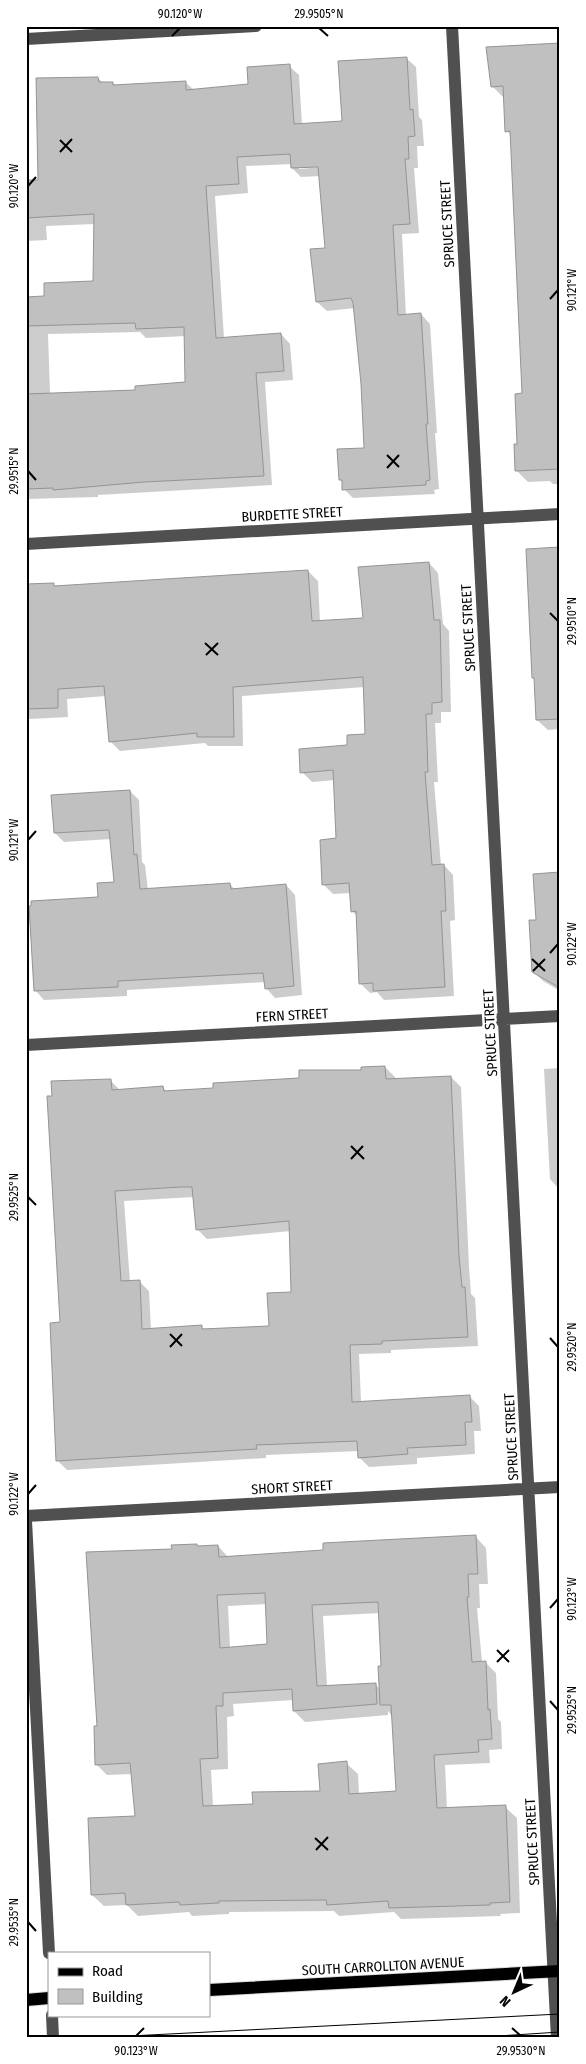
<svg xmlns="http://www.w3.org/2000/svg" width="586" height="2064" font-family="'Fira Sans Condensed',sans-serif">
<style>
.shadow{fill:#0003;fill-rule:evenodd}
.building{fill:#c0c0c0;stroke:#949494;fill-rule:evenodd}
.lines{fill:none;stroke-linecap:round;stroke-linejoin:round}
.major-casing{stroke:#dbdbdb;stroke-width:14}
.minor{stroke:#505050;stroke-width:12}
.major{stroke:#000;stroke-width:12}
.tram{stroke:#000;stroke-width:1}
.ticks{fill:none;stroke:#000;stroke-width:2}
.labels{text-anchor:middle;stroke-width:5;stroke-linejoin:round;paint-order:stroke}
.street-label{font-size:14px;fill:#000;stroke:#fff}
.neatline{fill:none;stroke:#000;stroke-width:2}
.ticks-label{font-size:12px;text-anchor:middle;fill:#000}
</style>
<rect width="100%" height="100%" fill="#fff"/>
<path class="shadow" d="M560,44V484H553L550,481L528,482L517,471L524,395L512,136L507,131L505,97H503L492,86Z
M406,58L416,67L419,117L422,120L424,146H417L418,168H414L419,233L402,234L406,316L421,314L430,324L437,433H435L439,489L434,490L435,494L353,498L344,489L343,483L340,479L365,449L363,384L355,308L327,311L317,302L326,249L320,176L301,177L292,168V164L246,166L248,193L215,196L224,338L281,334L290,344L293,380L265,382L272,485L98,495V497L26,499V298L45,297L94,283L95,224L46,226L47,240L26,241V182L40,181L98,78L103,83H113L116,86L185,82L194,90L249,85L289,66L299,75L302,125L344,122ZM324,165V167L299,169V166ZM140,332L146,338L186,336L187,383L136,391L50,394L48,334Z
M560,549V729L548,730L537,720L535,680L533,678Z
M429,563L438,573L443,624L449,631L451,712H441V723H435L438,782H434L441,865H444L453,875L455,920L450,921L454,996L384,1000L377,992L370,993L360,983L357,916L352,911L351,893L333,894L323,884L337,840L335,780L312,782L302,772L366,736L365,687L242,696L243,746H208L205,743L120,751L110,741L106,696L67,699L68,717L30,719L26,716V585L53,584L56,587L308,571L318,581L320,621L364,619Z
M130,791L139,800L142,862L145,865L148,890L230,884L235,890L286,885L295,895L302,995L275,998L266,988L265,982L127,990V996L44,1000L35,990L100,899L116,883L111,839L64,842L55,833Z
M560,873V991L543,981L533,971L537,921Z
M385,1067L395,1077V1080L451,1077L461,1087L469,1267L471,1294L475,1298L478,1346L391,1350V1353L359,1354L361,1402L469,1396L479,1406L481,1431H474L475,1454L417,1458V1464L369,1467L359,1457V1451L266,1455V1458L67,1470L57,1460L61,1324L110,1080L120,1090L163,1088L168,1092L214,1089ZM194,1197L197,1229L207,1239L291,1231L292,1293L270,1327L205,1330L201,1327L151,1330L149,1291L139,1281L130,1282L124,1201Z
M560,1068V1189H559L550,1179L544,1069Z
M475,1536L486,1548L488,1584H479L480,1608H477L482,1662H485L496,1673L498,1719L501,1722L502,1749L489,1750L490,1763L445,1765L447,1809L505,1807L517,1818L520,1913L500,1914L501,1916L401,1919L394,1912L339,1916L334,1911L229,1912V1914L192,1916L189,1912L138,1916L127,1905L104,1906L92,1895L136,1818L133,1774L107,1775L96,1764L98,1727L173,1550L197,1545L198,1547L218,1546L229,1558L324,1551ZM267,1604L269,1645L230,1648L228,1606ZM380,1613L382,1668L380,1689L376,1685L327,1686L323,1616ZM294,1700V1711L305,1722L388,1715V1711L392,1716L397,1792L359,1794L358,1774L346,1763L321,1793L254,1805L213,1806L211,1770L228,1769L227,1717L234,1716L233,1704Z"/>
<path class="building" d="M560,43V469L515,471L514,444H517L515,394L522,393L510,131L505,132L503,86L491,87L486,47Z
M407,57L410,110L413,109L415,136L408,137L409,159H405L410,224L393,225L398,315L421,313L428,424H426L430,480L426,481V485L342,490V480H339L337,449L364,448L361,384L353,303L351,298L316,302L310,249L325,248L318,167L291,168L290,154L237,157L239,184L206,186L216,338L281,333L284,371L256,373L264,476L144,482L53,490V488L26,489V394L135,390V386L185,382L184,327L136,329L135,323L26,326V297L44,296V283L93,281L94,214L26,218V180H38L36,78L98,77L99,82H113V85L186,81V90L248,84L247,67L290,64L294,124L342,121L338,61Z
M560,547V719L536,720L534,678H532L526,549Z
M429,562L434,620H440L442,702L432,703V714H426L428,772H425L432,865L444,864L446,911H441L445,987L373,991V983L359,984L356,911L351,912L349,883L322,885L320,840L336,838L333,770L300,773L299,749L347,745V735L365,734L363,677L233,687L234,737H197V733L109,742L104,686L58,689V708L26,709V584L54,583V586L308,570L312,621L363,618L358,567Z
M130,790L134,855L137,854L140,889L230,883L231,889L286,884L294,986L265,989L263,973L118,981V987L34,991L29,906H31V901L98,897L97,883L114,882L109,830L54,833L51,795Z
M560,872V988L532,972L529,920H536L533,874Z
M385,1066L386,1079L451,1076L459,1256L462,1287H465L468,1337L382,1341V1344L350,1345L352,1402L470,1395L472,1422H465L466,1445L407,1448L408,1454L358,1458L357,1441L256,1445L257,1449L56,1461L50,1323L60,1322L47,1096H52L51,1081L111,1079L112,1090L163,1086L164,1091L213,1088V1083L299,1078V1070H361V1067ZM181,1187H192L196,1230L289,1221L291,1292L267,1293L269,1326L202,1329V1325L142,1329L140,1280L121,1281L115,1191Z
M476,1535L478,1574H468L469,1597H467L472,1662L486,1661L488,1710L490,1709L492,1739L478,1740L479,1752L434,1755L437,1808L506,1805L510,1902L490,1903V1905L389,1908L388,1901L327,1905L326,1900L219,1901V1903L180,1905L179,1902L126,1905L125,1893L91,1895L88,1818L135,1816L130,1763L95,1765L94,1726H97L86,1552L172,1549L171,1545L197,1544V1546L218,1545L219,1557L323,1550V1543ZM265,1593L267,1644L220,1648L217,1595ZM378,1602L381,1666H378L380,1705H391L396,1791L349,1794L347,1761L318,1764L320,1791L252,1792L253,1804L203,1806L200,1759L218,1758L216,1706H223V1693L292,1689L293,1711L377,1704L376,1683L317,1686L312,1605Z"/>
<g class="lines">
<g class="major-casing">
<path id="major" d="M209,1990L560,1971
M26,2000L49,1998"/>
</g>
<path class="minor" d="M452,26L557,2038
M26,39L256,26
M26,544L560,514
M26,1045L560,1016
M26,1516L560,1487
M26,1521L49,1953
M52,2015L53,2038"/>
<use href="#major" class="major"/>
<path class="tram" d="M91,2038L560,2014
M467,2038L560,2032"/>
</g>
<path class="ticks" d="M319,28L328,36M172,36L180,28M60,140L72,152M60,152L72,139M28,186L36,177M550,299L558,290M387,455L399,467M387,468L399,455M28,471L36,480M550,613L558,621M205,643L218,655M206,655L218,643M28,840L36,831M550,953L558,944M532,959L545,971M533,971L545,959M351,1146L364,1159M351,1159L363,1146M28,1197L36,1205M170,1334L182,1346M550,1338L558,1347M170,1347L182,1334M28,1494L36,1485M550,1608L558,1599M497,1650L509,1662M497,1662L509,1650M550,1701L558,1710M315,1838L328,1850M316,1850L328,1837M28,1922L36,1931M512,2028L521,2036M136,2036L144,2028"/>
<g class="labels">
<g class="street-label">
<text transform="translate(447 224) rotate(-93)" y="5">SPRUCE STREET</text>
<text transform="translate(292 514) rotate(-3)" y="5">BURDETTE STREET</text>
<text transform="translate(468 628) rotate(-93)" y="5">SPRUCE STREET</text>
<text transform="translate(292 1015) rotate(-3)" y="5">FERN STREET</text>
<text transform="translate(490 1033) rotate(-93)" y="5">SPRUCE STREET</text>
<text transform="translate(511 1437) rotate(-93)" y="5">SPRUCE STREET</text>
<text transform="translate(292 1487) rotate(-3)" y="5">SHORT STREET</text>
<text transform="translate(532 1842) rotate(-93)" y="5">SPRUCE STREET</text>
<text transform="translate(383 1966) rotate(-3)" y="5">SOUTH CARROLLTON AVENUE</text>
</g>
</g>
<rect width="586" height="2064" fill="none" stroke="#ffffff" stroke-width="55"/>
<rect x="48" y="1952" width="162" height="65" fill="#ffffff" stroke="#999999"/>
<rect x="58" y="1968" width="25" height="8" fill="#000000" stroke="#999999"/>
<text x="92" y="1976" font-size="15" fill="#000000">Road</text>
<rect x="58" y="1989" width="25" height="15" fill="#c0c0c0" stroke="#999999"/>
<text x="92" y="2002" font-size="15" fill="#000000">Building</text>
<g transform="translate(514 1992) rotate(224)" stroke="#ffffff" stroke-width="4" paint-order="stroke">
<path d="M0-4L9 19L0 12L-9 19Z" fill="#000000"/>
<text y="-8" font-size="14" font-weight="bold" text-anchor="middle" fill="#000000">N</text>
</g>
<rect x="28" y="28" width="530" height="2008" class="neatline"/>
<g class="ticks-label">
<text x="180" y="18">90.120°W</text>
<text x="319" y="18">29.9505°N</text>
<text transform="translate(14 186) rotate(-90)" y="4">90.120°W</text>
<text transform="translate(572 290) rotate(-90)" y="4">90.121°W</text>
<text transform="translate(14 471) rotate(-90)" y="4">29.9515°N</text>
<text transform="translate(572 621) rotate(-90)" y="4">29.9510°N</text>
<text transform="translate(14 840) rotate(-90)" y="4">90.121°W</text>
<text transform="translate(572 944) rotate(-90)" y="4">90.122°W</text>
<text transform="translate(14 1197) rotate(-90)" y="4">29.9525°N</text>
<text transform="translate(572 1347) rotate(-90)" y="4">29.9520°N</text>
<text transform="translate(14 1494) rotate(-90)" y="4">90.122°W</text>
<text transform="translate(572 1599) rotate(-90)" y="4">90.123°W</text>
<text transform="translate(572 1710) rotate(-90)" y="4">29.9525°N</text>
<text transform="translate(14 1922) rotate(-90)" y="4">29.9535°N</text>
<text x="136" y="2055">90.123°W</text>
<text x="521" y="2055">29.9530°N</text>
</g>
</svg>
